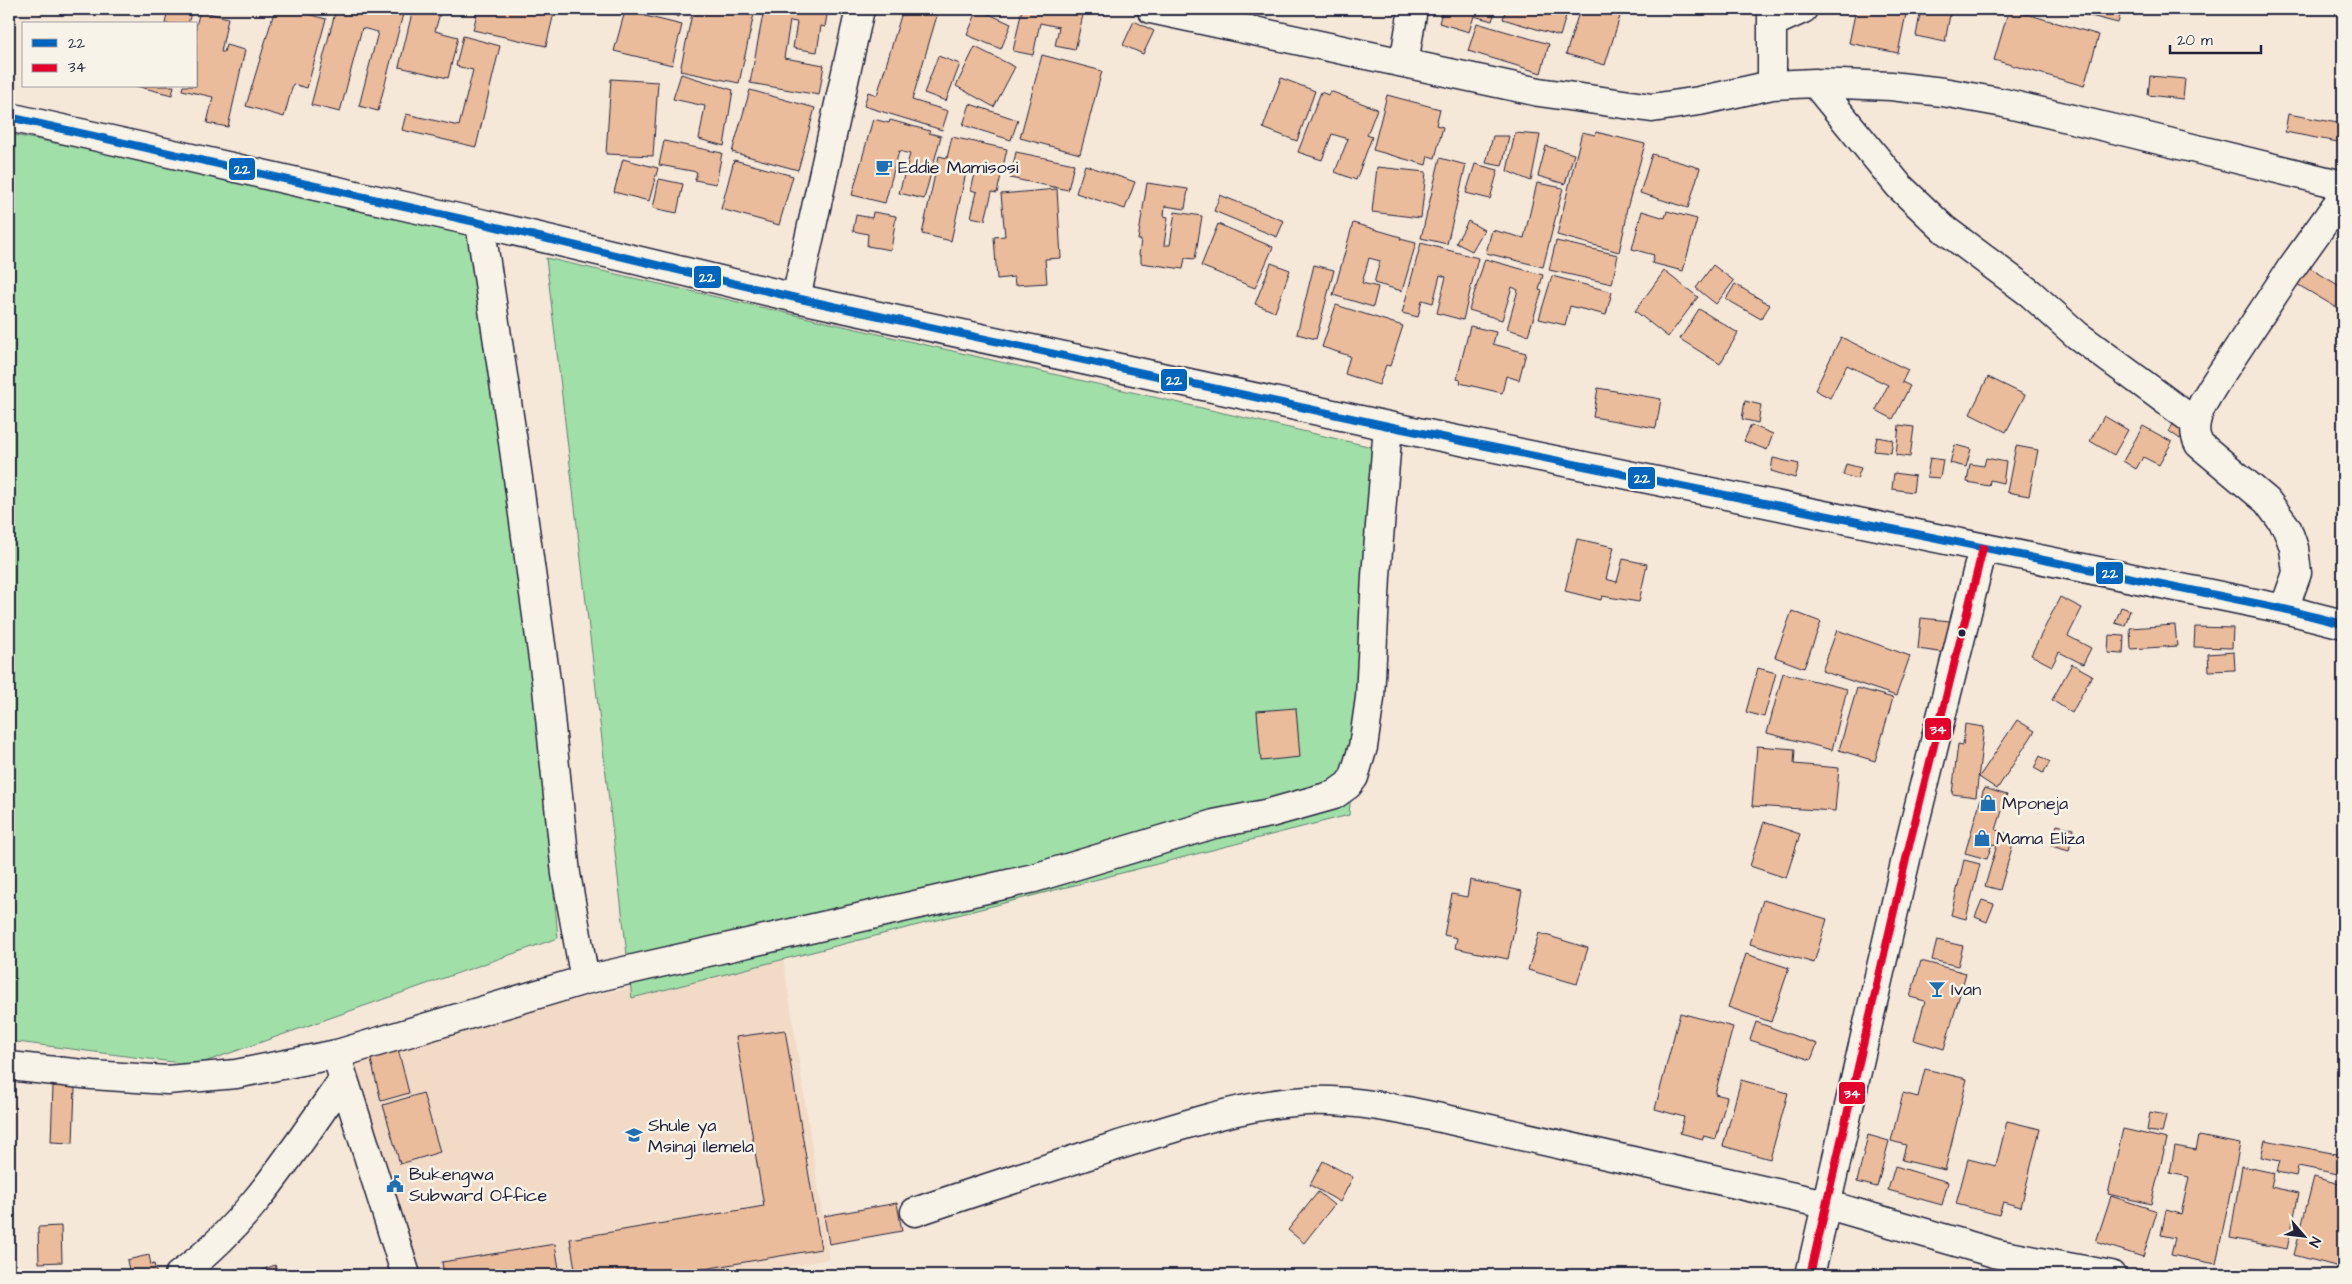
<svg xmlns="http://www.w3.org/2000/svg" width="2352" height="1284" font-family="'Architects Daughter',sans-serif">
<style>
.built{fill:#f2dbc6}
.green{fill:#a0dfa7;stroke:#618071}
.building{fill:#ebbc9b;stroke:#22223b}
.lines{fill:none;stroke-linecap:round;stroke-linejoin:round}
.minor-casing{stroke:#22223b;stroke-width:31}
.minor{stroke:#f7f3e8;stroke-width:28}
.bus-1-casing{stroke:#f7f3e8;stroke-width:11}
.bus-2-casing{stroke:#f7f3e8;stroke-width:11}
.bus-1{stroke:#0065bd;stroke-width:8}
.bus-2{stroke:#e4002b;stroke-width:8}
.bus-dot{fill:#22223b;stroke:#f7f3e8;stroke-width:2}
.labels{text-anchor:middle;stroke-width:5;stroke-linejoin:round;paint-order:stroke}
.poi-label{font-size:18px;fill:#22223b;stroke:#f7f3e8;text-anchor:start}
.line-badge{stroke:#f7f3e8;stroke-width:2}
.badge-label{font-size:14px;text-anchor:middle;font-weight:bold;fill:#fff}
</style>
<rect width="100%" height="100%" fill="#f5e8d9"/>
<filter id="ink" filterUnits="userSpaceOnUse"><feTurbulence type="fractalNoise" baseFrequency=".02" numOctaves="2"/><feDisplacementMap in="SourceGraphic" scale="10" xChannelSelector="R" yChannelSelector="G"/><feConvolveMatrix kernelMatrix="1 2 1 2 8 2 1 2 1" color-interpolation-filters="sRGB"/></filter>
<g filter="url(#ink)">
<path class="built" d="M783,956L829,1259L753,1275H413L338,1048Z"/>
<path class="green" d="M9,134L496,230L558,938L196,1065L9,1041Z
M546,258L1381,449L1349,815L632,998Z"/>
<path class="building" d="M168,9H192L188,24H165Z
M275,9H288L326,19L307,88L293,84L284,117L246,106Z
M336,9L404,10L378,111L359,106L378,32L362,28L340,112L311,105Z
M413,9L440,13L435,31L458,37L448,78L399,67Z
M478,9H555L546,46L473,30Z
M658,9H682L679,17Z
M693,9H755L739,83L680,71Z
M764,9H828L825,27L821,26L817,52L793,48L797,22L790,21L784,58L824,65L819,95L750,83Z
M903,9H939L912,100L948,111L942,130L864,106L868,92L877,95Z
M978,9L1011,24L1001,49L967,35Z
M1022,9H1045L1083,15L1075,50L1055,46L1059,27L1040,23L1033,55L1013,51Z
M1443,9H1496L1492,21L1474,16L1469,32L1439,23Z
M1506,9H1568L1560,36L1503,19Z
M1580,9L1622,10L1605,65L1566,54Z
M1856,9H1907L1898,53L1849,43Z
M1921,9H1951L1945,42L1916,36Z
M2009,9L2099,35L2084,86L1994,60Z
M2072,9H2122L2118,23L2071,11Z
M200,11L228,18L221,52H224L226,45L245,50L228,127L207,123L213,97L182,90L183,86H196V26Z
M625,11L682,25L672,65L614,51Z
M1134,21L1154,31L1143,54L1123,45Z
M1477,23L1549,44L1541,73L1468,51Z
M463,36L500,46L476,147L402,130L406,114L459,126L473,70L456,66Z
M975,47L1015,67L994,107L956,86Z
M1042,55L1102,71L1080,154L1020,138Z
M938,56L960,64L946,101L924,93Z
M681,74L733,90L724,146L699,139L705,106L673,99Z
M2150,76L2185,79L2183,99L2148,95Z
M1281,78L1315,91L1297,141L1263,128Z
M611,79L658,82L653,156L606,154Z
M136,86H174L172,95Z
M750,90L815,108L798,170L732,152Z
M1330,91L1377,109L1367,135L1372,137L1356,180L1335,172L1348,139L1332,134L1322,160L1298,152L1321,92L1328,95Z
M1387,95L1440,109L1436,125L1443,127L1435,158L1428,156L1426,165L1373,150Z
M970,104L1018,120L1011,140L963,125Z
M2288,114L2343,124V143L2285,132Z
M873,119L889,123L890,120L930,131L929,133L941,136L924,199L899,193L910,154L899,151L885,203L852,195Z
M1582,132L1595,135L1596,132L1645,144L1626,212V221L1619,252L1557,235Z
M1515,133L1540,135L1531,181L1507,171Z
M1493,136H1509L1502,166L1486,163Z
M952,137L1007,149L997,193L992,192L985,220L971,217L977,192L971,190L976,170L967,168L951,241L922,234L939,156L947,158Z
M664,141L722,153L716,184L695,180L697,172L659,165Z
M1546,146L1574,154L1565,184L1538,176Z
M1016,152L1074,164L1068,190L1010,178Z
M1652,154L1700,168L1688,208L1640,193Z
M1440,158L1466,165L1447,244L1421,238Z
M623,159L658,168L649,201L614,192Z
M734,160L793,176L779,225L721,209Z
M1475,164L1498,170L1490,199L1466,193Z
M1085,165L1135,182L1125,209L1076,193Z
M1377,167L1426,172L1421,218L1372,212Z
M659,179L683,184L677,213L653,208Z
M1147,183L1188,189L1185,209L1165,206L1164,216L1168,217L1164,245H1170L1175,212L1202,216L1195,259L1185,258L1183,269L1141,263V256L1139,255L1141,240H1138Z
M1537,183L1563,188L1543,267L1486,253L1492,230L1524,238Z
M1057,189L1061,258L1045,259L1047,283L1015,285L1014,277L997,279L994,237L1005,236L1001,194Z
M1220,195L1284,221L1277,237L1214,211Z
M1642,211L1665,218L1667,211L1697,219L1683,271L1652,263L1654,255L1632,249Z
M873,212L896,216L891,250L867,246L868,234L853,231L856,215L872,218Z
M1468,221L1484,230L1472,251L1456,243Z
M1353,223L1401,237L1400,239L1416,243L1402,291L1374,283L1380,261L1369,258L1362,283L1378,287L1373,307L1333,295Z
M1218,224L1273,247L1255,288L1201,266Z
M1556,241L1618,255L1612,284L1549,270Z
M1421,243L1478,258L1463,320L1437,313L1446,277L1440,275L1433,303L1422,300L1418,317L1402,313Z
M1485,259L1543,275L1539,290L1542,291L1528,335L1507,329L1518,290L1512,287L1502,320L1469,310Z
M1271,263L1290,270L1275,312L1255,304Z
M1314,265L1334,270L1316,339L1297,334Z
M1713,265L1734,281L1716,304L1696,288Z
M2305,265L2343,288V301L2339,309L2295,283Z
M1664,271L1698,297L1668,337L1635,311Z
M1552,276L1612,292L1606,315L1570,306L1565,325L1539,319Z
M1735,284L1770,305L1761,319L1726,299Z
M1336,305L1403,326L1390,366L1386,365L1379,385L1345,374L1350,356L1322,347Z
M1699,309L1738,333L1720,364L1680,339Z
M1470,326L1496,332L1493,344L1526,353L1519,380L1506,376L1502,393L1460,383L1461,380L1457,379Z
M1841,337L1908,370L1902,382L1910,386L1893,419L1876,410L1888,385L1847,365L1830,398L1815,390Z
M1988,377L2025,395L2006,432L1970,414Z
M1598,388L1661,399L1656,428L1593,417Z
M1745,401L1761,405L1758,423L1742,419Z
M2104,416L2128,430L2114,455L2090,441Z
M2175,421L2187,429L2180,439L2169,431Z
M1751,425L1773,434L1767,450L1744,441Z
M1899,425L1914,427L1910,457L1896,455Z
M2143,426L2172,442L2159,465L2143,457L2136,469L2123,461Z
M1877,437L1893,440L1891,453L1874,451Z
M1955,445L1971,449L1966,467L1950,463Z
M2016,446L2038,450L2029,496L2007,492Z
M1773,458L1799,464L1795,478L1771,471Z
M1930,458L1943,460L1940,478L1927,477Z
M1986,458L2006,462L2003,483L1990,480L1989,486L1967,482L1970,464L1984,466Z
M1846,464L1861,468L1857,479L1843,475Z
M1894,473L1915,476L1913,492L1892,489Z
M1577,539L1614,547L1606,579L1617,582L1623,559L1647,564L1639,602L1602,596L1601,600L1565,591Z
M2060,597L2082,608L2068,636L2091,648L2083,664L2059,652L2052,666L2031,655Z
M2121,607L2130,610L2125,626L2115,623Z
M1792,611L1821,622L1804,668L1775,657Z
M1921,618L1950,621L1946,653L1918,649Z
M2175,625L2177,646L2131,649L2130,628Z
M2195,627L2233,628L2232,648L2194,647Z
M1837,630L1910,656L1896,696L1822,671Z
M2109,635L2124,636L2123,654L2108,653Z
M2234,652L2235,670L2209,671L2208,654Z
M2072,664L2092,675L2072,713L2052,700Z
M1758,668L1776,673L1764,717L1746,712Z
M1783,673L1847,689L1832,750L1767,733Z
M1857,688L1893,698L1875,761L1839,750Z
M1296,708L1300,757L1261,761L1257,711Z
M2017,720L2035,731L1997,789L1979,777Z
M1965,724L1984,727L1976,797L1952,794L1958,744L1963,745Z
M1757,746L1795,749L1794,764L1839,768L1835,811L1752,806Z
M2040,756L2050,762L2043,773L2034,768Z
M1984,788L2007,795L1996,830L2008,834L2006,842L2013,844L2000,890L1985,886L1997,845L1992,844L1987,859L1965,853Z
M1764,822L1800,834L1786,878L1750,866Z
M2057,825L2074,829L2069,851L2051,846Z
M1964,860L1980,864L1966,919L1951,915Z
M1470,880L1522,891L1508,959L1455,948L1457,938L1444,935L1452,894L1467,897Z
M1763,900L1827,919L1814,963L1750,944Z
M1982,900L1994,904L1987,922L1975,917Z
M1539,933L1588,948L1577,984L1528,970Z
M1937,940L1963,946L1958,966L1932,960Z
M1746,954L1789,968L1771,1022L1728,1007Z
M1921,961L1966,973L1944,1049L1914,1040L1925,1001L1910,997Z
M1680,1013L1733,1027L1715,1094L1727,1097L1716,1139L1703,1136V1139L1680,1133L1684,1117L1655,1109Z
M1756,1022L1817,1044L1811,1060L1750,1040Z
M785,1030L821,1249L669,1275H576L570,1239L764,1206L736,1037Z
M398,1049L409,1093L381,1101L370,1056Z
M1925,1069L1967,1079L1945,1170L1902,1160L1906,1145L1891,1141L1903,1093L1918,1097Z
M1741,1080L1788,1093L1770,1159L1723,1146Z
M53,1086L75,1087L73,1143L51,1142Z
M423,1093L440,1152L400,1164L383,1105Z
M2150,1112L2166,1115L2162,1133L2147,1131Z
M2007,1121L2040,1129L2021,1207L2003,1202L1999,1215L1956,1204L1968,1159L1996,1166Z
M2123,1129L2167,1139L2151,1204L2108,1194Z
M1868,1135L1889,1141L1877,1187L1857,1182Z
M2199,1136L2240,1144L2216,1264L2171,1255L2175,1238L2161,1235L2166,1210L2181,1214L2189,1177L2170,1173L2175,1146L2196,1150Z
M2265,1140L2342,1155L2338,1174L2298,1166L2296,1176L2277,1172L2280,1161L2261,1157Z
M1323,1161L1353,1177L1340,1202L1310,1185Z
M1895,1166L1948,1182L1942,1205L1888,1190Z
M2242,1166L2274,1173L2271,1187L2299,1193L2287,1249L2230,1238Z
M2314,1177L2343,1185V1268L2294,1255Z
M1318,1192L1334,1205L1304,1243L1288,1230Z
M2111,1196L2157,1211L2143,1257L2096,1242Z
M897,1203L902,1231L829,1244L824,1216Z
M61,1226L62,1262L39,1263L38,1227Z
M555,1244L560,1275H444L442,1262Z
M149,1255L151,1265L154,1264L157,1275H124L123,1272L129,1270L127,1260Z
M275,1265L279,1275H258L257,1272Z"/>
<g class="lines">
<g class="minor-casing">
<path id="minor" d="M1151,9L1539,92L1652,108L1699,101L1772,85L1815,83L1891,86L1943,92L2004,103L2127,132L2343,185
M1772,23L1803,9
M1404,63L1413,9
M1815,83L1899,186L1944,229L2030,293L2077,335L2196,423
M1772,85V9
M9,117L480,223L796,298L1388,426L2284,609L2343,624
M480,223L513,442L547,688L566,874L585,980
M796,298L860,9
M2284,609L2297,573L2294,548L2287,528L2267,501L2199,444C2187,423 2206,398 2217,380L2290,270L2343,196
M9,1066L92,1075L167,1080L236,1074L337,1054L585,980L1034,878L1214,824L1270,813L1334,795L1348,785L1354,777L1363,747L1370,698L1376,576L1388,426
M340,1067L406,1275
M915,1212C982,1189 1049,1168 1116,1146C1178,1127 1242,1104 1307,1101C1354,1099 1404,1110 1450,1120L1825,1204L1998,1254L2111,1275
M179,1275C248,1225 294,1149 343,1080
M1810,1275L1909,846L1983,548"/>
</g>
<use href="#minor" class="minor"/>
<g class="bus-1-casing">
<path id="bus-1" d="M9,117L480,223L796,298L1388,426L2284,609L2343,624"/>
</g>
<g class="bus-2-casing">
<path id="bus-2" d="M1810,1275L1909,846L1983,548"/>
</g>
<use href="#bus-1" class="bus-1"/>
<use href="#bus-2" class="bus-2"/>
</g>
</g>
<defs>
<g id="cafe-bare" transform="scale(1.35)"><path d="M-5.5-4.5H6V0H3Q3 3.5 0 3.5H-2.5Q-5.5 3.5-5.5 0ZM3-3.2v2h1.7v-2ZM-6 4.5H4V6H-6Z" fill="#1f6fb2" stroke="#f7f3e8" stroke-width="2.5" paint-order="stroke"/></g>
<g id="shop-bare" transform="scale(1.35)"><path d="M-5-2.5h2.3a2.7 3.5 0 0 1 5.4 0H5L5.5 6h-11ZM-1.5-2.5h3a1.5 2.3 0 0 0-3 0Z" fill="#1f6fb2" stroke="#f7f3e8" stroke-width="2.5" paint-order="stroke"/></g>
<g id="bar-bare" transform="scale(1.35)"><path d="M-6-5H6L.8 .8V4.5H3.5V6h-7V4.5H-.8V.8Z" fill="#1f6fb2" stroke="#f7f3e8" stroke-width="2.5" paint-order="stroke"/></g>
<g id="school-bare" transform="scale(1.35)"><path d="M0-5L7-2L0 1L-7-2ZM-4 1L0 2.5L4 1V4Q0 6-4 4Z" fill="#1f6fb2" stroke="#f7f3e8" stroke-width="2.5" paint-order="stroke"/></g>
<g id="civic-bare" transform="scale(1.35)"><path d="M-.6-6.5H3V-4.5H.6V-3L4-1V1h2V6H-6V1h2V-1L-.6-3ZM-1.2 2.5V6h2.4V2.5Z" fill="#1f6fb2" stroke="#f7f3e8" stroke-width="2.5" paint-order="stroke"/></g>
</defs>
<g fill-rule="evenodd">
<use href="#cafe-bare" x="884" y="167"/>
<use href="#shop-bare" x="1988" y="803"/>
<use href="#shop-bare" x="1982" y="838"/>
<use href="#bar-bare" x="1937" y="989"/>
<use href="#school-bare" x="634" y="1135"/>
<use href="#civic-bare" x="395" y="1184"/>
</g>
<circle class="bus-dot" cx="1962" cy="633" r="4.5"/>
<g class="labels">
<g class="poi-label">
<text x="898" y="173">Eddie Mamisosi</text>
<text x="2002" y="809">Mponeja</text>
<text x="1996" y="844">Mama Eliza</text>
<text x="1951" y="995">Ivan</text>
<text x="648" y="1131">Shule ya<tspan x="648" dy="21">Msingi Ilemela</tspan></text>
<text x="409" y="1180">Bukengwa<tspan x="409" dy="21">Subward Office</tspan></text>
</g>
</g>
<g class="line-badge">
<rect x="228" y="157" width="28" height="24" rx="5" fill="#0065bd"/>
<rect x="693" y="265" width="29" height="24" rx="5" fill="#0065bd"/>
<rect x="1160" y="368" width="28" height="24" rx="5" fill="#0065bd"/>
<rect x="1627" y="466" width="29" height="24" rx="5" fill="#0065bd"/>
<rect x="2095" y="561" width="29" height="24" rx="5" fill="#0065bd"/>
<rect x="1924" y="717" width="28" height="24" rx="5" fill="#e4002b"/>
<rect x="1838" y="1081" width="28" height="24" rx="5" fill="#e4002b"/>
</g>
<g class="badge-label">
<text x="242" y="174">22</text>
<text x="707" y="282">22</text>
<text x="1174" y="385">22</text>
<text x="1642" y="483">22</text>
<text x="2110" y="578">22</text>
<text x="1938" y="734">34</text>
<text x="1852" y="1098">34</text>
</g>
<rect width="2352" height="1284" fill="none" stroke="#f7f3e8" stroke-width="30"/>
<rect x="15" y="15" width="2322" height="1254" fill="none" stroke="#22223b" stroke-width="2" filter="url(#ink)"/>
<rect x="22" y="22" width="175" height="65" fill="#f7f3e8" stroke="#a29fa3"/>
<rect x="32" y="39" width="25" height="8" fill="#0065bd" stroke="#a29fa3"/>
<text x="68" y="48" font-size="15" fill="#22223b">22</text>
<rect x="32" y="64" width="25" height="8" fill="#e4002b" stroke="#a29fa3"/>
<text x="68" y="72" font-size="15" fill="#22223b">34</text>
<g transform="translate(2304 1236) rotate(118)" stroke="#f7f3e8" stroke-width="4" paint-order="stroke">
<path d="M0-4L9 19L0 12L-9 19Z" fill="#22223b"/>
<text y="-8" font-size="14" font-weight="bold" text-anchor="middle" fill="#22223b">N</text>
</g>
<path d="M2170 45v8h91v-8" fill="none" stroke="#22223b" stroke-width="2.5"/>
<text x="2177" y="45" font-size="15" fill="#22223b" stroke="#f7f3e8" stroke-width="4" paint-order="stroke">20 m</text>
</svg>
